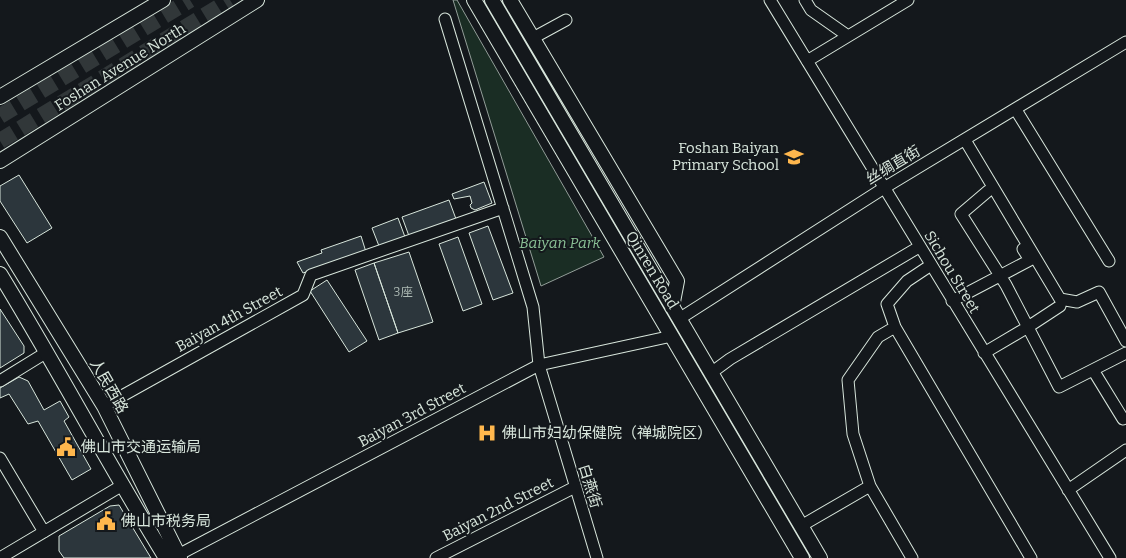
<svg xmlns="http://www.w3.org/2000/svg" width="1126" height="558" font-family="Bitter,'Noto Sans SC',serif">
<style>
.green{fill:#1a2d24;stroke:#939e99}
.building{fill:#2c363c;stroke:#d8e6dc}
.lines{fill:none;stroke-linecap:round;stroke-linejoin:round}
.highway-tunnel{stroke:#313739;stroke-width:16;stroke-dasharray:16 8;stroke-linecap:butt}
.minor-casing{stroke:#d8e6dc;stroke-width:13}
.major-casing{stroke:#d8e6dc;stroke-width:16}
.minor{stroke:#14181c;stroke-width:11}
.major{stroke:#14181c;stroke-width:14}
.labels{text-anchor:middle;stroke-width:4;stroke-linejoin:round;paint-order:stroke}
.number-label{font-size:12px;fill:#adbab4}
.street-label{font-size:15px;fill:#d8e6dc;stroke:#14181c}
.poi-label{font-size:15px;fill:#d8e6dc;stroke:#14181c;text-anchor:start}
.park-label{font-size:15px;font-style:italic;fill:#8ac095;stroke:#14181c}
</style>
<rect width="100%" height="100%" fill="#14181c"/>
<path class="green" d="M453,0H457L604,257L541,286Z"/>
<path class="building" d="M19,175L52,228L27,243L0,201V186Z
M484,182L492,203L475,210L471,208L470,205L472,203L470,196L454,199L452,194Z
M449,200L456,219L409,236L402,217Z
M398,218L405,237L379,246L372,228Z
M488,226L513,293L493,300L469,233Z
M361,236L366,252L303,273L297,262L322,253L321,250Z
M458,237L482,304L463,311L439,244Z
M409,252L433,322L398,333L374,263Z
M374,263L398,333L379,340L355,270Z
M327,280L367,341L349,352L310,291Z
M0,309L24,346V353L0,368Z
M19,377L28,381L44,410L60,401L69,417L64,421L91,469L72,480L38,421L28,424L9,394L0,398V388Z
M119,505L151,558H64L59,551V536L110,506Z"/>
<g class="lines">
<path class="highway-tunnel" d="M0,116L190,0
M0,141L230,0"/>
<g class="minor-casing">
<path id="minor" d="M770,0L1110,558
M805,0L811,10L848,36
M445,19L533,307L539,365L597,558
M533,38L566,20
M807,61L908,0
M1016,110L1109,261
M965,140L1060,299L1077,302L1099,292L1126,341
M988,191L961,214L1006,285L1059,387L1126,353
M952,301L1030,260L1023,249
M679,319L884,188L1126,42
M895,327L1031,558
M984,353L1028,327L1060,306
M1093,370L1123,419
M711,373L730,359L919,247
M0,381L47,352
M104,406L303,295L311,275L503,208
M0,458L44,532
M870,486L912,558
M1068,490L1126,450
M801,526L870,486L853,434L848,380L878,337L895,327L887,304L907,281L931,265
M178,555L539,365L672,336
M0,558L121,486
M436,558L575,487"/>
</g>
<g class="major-casing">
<path id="major" d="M474,0L802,558
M492,0L820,558
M510,0L677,281L672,307
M0,97L163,0
M0,161L257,0
M0,237L104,406L180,558
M0,274C57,367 108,464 166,558"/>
</g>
<use href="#minor" class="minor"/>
<use href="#major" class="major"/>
</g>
<defs>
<g id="school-bare" transform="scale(1.5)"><path d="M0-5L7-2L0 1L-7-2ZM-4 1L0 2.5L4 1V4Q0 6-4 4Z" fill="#ffb74d" stroke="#14181c" stroke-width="2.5" paint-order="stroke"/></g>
<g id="hospital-bare" transform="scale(1.5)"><path d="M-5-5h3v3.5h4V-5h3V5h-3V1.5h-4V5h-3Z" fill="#ffb74d" stroke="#14181c" stroke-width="2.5" paint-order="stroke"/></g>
<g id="civic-bare" transform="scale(1.5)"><path d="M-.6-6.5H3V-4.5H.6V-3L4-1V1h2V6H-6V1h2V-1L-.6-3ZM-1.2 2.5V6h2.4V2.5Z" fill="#ffb74d" stroke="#14181c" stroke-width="2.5" paint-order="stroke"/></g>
</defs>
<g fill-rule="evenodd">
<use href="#school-bare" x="794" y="157"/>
<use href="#hospital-bare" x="487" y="433"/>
<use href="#civic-bare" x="66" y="447"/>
<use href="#civic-bare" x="106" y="521"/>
</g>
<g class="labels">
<g class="number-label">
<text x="403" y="296">3座</text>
</g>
<g class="street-label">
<text transform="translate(120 67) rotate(-32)" y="5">Foshan Avenue North</text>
<text transform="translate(893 165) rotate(-31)" y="5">丝绸直街</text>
<text transform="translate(652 270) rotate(59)" y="5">Qinren Road</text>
<text transform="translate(952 272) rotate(59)" y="5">Sichou Street</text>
<text transform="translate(229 319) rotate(-29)" y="5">Baiyan 4th Street</text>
<text transform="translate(109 386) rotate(60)" y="5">人民西路</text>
<text transform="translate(412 415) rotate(-28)" y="5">Baiyan 3rd Street</text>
<text transform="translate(590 486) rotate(73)" y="5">白燕街</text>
<text transform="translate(498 509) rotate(-27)" y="5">Baiyan 2nd Street</text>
</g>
<g class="poi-label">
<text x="779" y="153" text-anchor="end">Foshan Baiyan<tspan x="779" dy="17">Primary School</tspan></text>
<text x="502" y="438">佛山市妇幼保健院（禅城院区）</text>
<text x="81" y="452">佛山市交通运输局</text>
<text x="121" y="526">佛山市税务局</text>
</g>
<g class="park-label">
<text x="560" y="248">Baiyan Park</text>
</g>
</g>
</svg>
